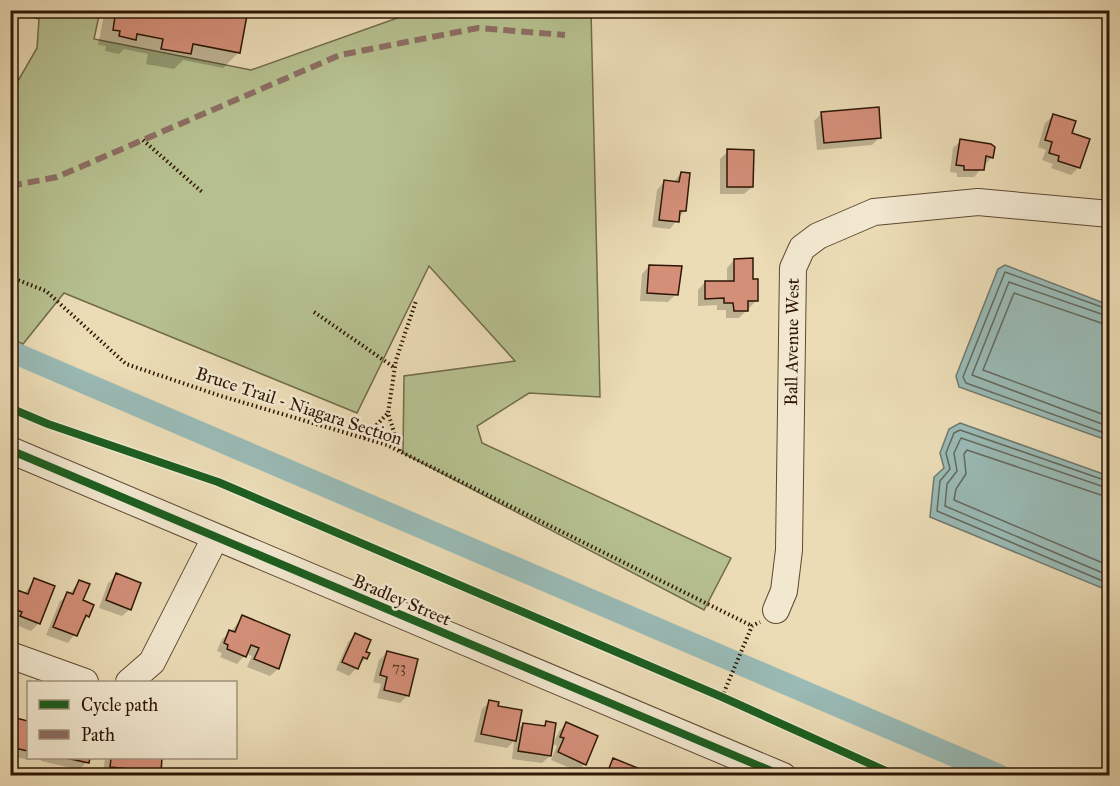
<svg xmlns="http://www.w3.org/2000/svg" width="1120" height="786" font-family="'IM FELL Great Primer',serif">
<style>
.green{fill:#b6c08f;stroke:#726b4a;stroke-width:1.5}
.water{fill:#99bab5;stroke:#6e786f;stroke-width:1.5}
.shadow{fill:#0003}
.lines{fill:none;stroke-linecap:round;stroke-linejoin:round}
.shore{stroke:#64685d;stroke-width:1.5}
.canal{stroke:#99bab5;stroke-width:22}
.building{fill:#d48f79;stroke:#2e1605;stroke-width:1.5}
.minor-casing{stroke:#5d4831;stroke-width:28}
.path{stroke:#2e1605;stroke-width:4;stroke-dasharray:1.5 3;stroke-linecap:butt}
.minor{stroke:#f2e8d0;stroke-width:26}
.quiet{stroke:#8d6e63;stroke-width:6;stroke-dasharray:12 6;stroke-linecap:butt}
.cycleway-casing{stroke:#f2e8d0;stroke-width:11}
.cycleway{stroke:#1b5e20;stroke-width:8}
.labels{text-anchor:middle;stroke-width:5;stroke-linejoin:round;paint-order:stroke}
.number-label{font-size:15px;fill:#583422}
.street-label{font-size:18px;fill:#2e1605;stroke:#f2e8d0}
</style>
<rect width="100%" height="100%" fill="#ebdcb6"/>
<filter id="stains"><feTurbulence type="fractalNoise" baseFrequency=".00333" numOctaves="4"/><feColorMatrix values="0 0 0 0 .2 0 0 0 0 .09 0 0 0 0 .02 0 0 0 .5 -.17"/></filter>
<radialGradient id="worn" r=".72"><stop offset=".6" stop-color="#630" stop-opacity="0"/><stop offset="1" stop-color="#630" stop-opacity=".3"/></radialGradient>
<path class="green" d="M11,11H100L94,39L251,70L417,11H591L600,397L529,393L477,426L482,443L731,558L704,610L403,453L404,376L515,361L429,266L357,413L64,293L23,344L11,339V93L37,48L39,19Z"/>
<path class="water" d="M1005,265L1109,305V441L959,387L956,376L998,269Z
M960,423L1109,476V591L930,517L934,477L944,468L940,453L949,429Z"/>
<path class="shadow" d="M105,10H246L238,53L223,68L183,60L174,69L146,64L148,54L124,49L119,54L105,51L106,46L98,45Z
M822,113L880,137L872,145L817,150L814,121Z
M1053,116L1070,134L1079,167L1071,175L1051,168L1053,164L1042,160L1046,150L1038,147L1045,123Z
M961,141L992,157L974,177H957V173L950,172L953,148Z
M728,151L752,187L744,194H720V159Z
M681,173L684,211L670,229L652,227L657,190L664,182L673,183Z
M734,260L752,281L757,300L739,318H726V310H717V305L698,306V290L705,282H727V268Z
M649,266L676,294L668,302L640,301L642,274Z
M116,575L130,609L122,616L99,608L108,583Z
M34,580L39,623L31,631L14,624L15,620L10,618V599L18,592L24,594Z
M79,581L82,601L88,616L68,643L46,635L60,601L69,595Z
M242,617L288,636L278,669L270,676L247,667L252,656L246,654L237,664L220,657L222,653L217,651L222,639L231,632Z
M355,634L366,658L349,676L336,670L348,642Z
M387,652L417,660L407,696L400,703L377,698L381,684L373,682L379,660Z
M490,702L516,731L523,724L542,727L546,723L550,756L542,763L512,759L514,741L507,748L474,742L482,709Z
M13,719L28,722V758H33L30,760L10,756Z
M566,724L585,764L577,771L551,760L557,746L553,744L559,731Z
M42,758H89L80,770L41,761Z
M105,758H160L159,772L155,776L103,774Z
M613,760L636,776H603Z"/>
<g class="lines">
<path class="shore" d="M1110,310L1005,272L963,377L966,383L1110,435
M1110,317L1009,282L972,375L1110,427
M1110,326L1014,293L983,370L1110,417
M1110,482L960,430L954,433L946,453L950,469L940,481L937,511L1110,584
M1110,489L961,438L954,453L957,471L947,484L945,506L1110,576
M1110,498L967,450L964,454L966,474L956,489L954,500L1110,566"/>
<path class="canal" d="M10,351L1001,776"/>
</g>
<path class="building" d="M116,10H248L240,53L193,44L191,54L161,49L163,39L137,34L136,40L119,36L120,31L113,30Z
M879,107L881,138L824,143L821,112Z
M1053,114L1076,121L1072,133L1090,139L1080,168L1058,161L1059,156L1049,153L1052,142L1045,140Z
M960,139L991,144L995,147L993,158L986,156L984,170H964V166L956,165Z
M727,149L754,150L753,187H727Z
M681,172L690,173L686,211H680L679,222L659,220L664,180L679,182Z
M753,258V279H758V301H748V311H734L733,303H724V298L705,299V281H734V259Z
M649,265L682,266L678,295L647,293Z
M116,573L141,583L131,610L106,600Z
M34,578L55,586L40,624L20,616L22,612L11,608L17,590L28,594Z
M79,580L90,584L83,600L94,605L89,617L86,615L77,636L53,627L67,592L73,594Z
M242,615L290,635L279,669L254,659L259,648L251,645L246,657L227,649L228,645L224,643L229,630L235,632Z
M355,633L371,640L366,652L370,653L367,659L363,657L358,669L342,662Z
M387,651L418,659L409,696L384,690L387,677L380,675Z
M489,700L499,702L498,706L522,710L516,741L481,734Z
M12,717L28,721V751L10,747Z
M546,721L556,723L551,756L518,751L523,723L545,726Z
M566,722L598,736L586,765L558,752L564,738L560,737Z
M66,758H90L89,763Z
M111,758H162L161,772L110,767Z
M613,758L640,769L638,776H606Z"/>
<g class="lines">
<g class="minor-casing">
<g id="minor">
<path d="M10,450L783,776"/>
<path id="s1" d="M776,610L784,591L789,550L793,268L802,248L818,236L874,212L978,202L1110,214"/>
<path d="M10,655L85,682"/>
<path d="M129,682L152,662L215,538"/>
</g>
</g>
<path class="path" d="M143,140L202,192
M10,277L46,291L126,364L221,396L387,445L752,626
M314,312L395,368
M364,438L388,413
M400,451L388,413L396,360L416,301
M722,697L752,626L760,622"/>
<use href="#minor" class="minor"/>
<path class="quiet" d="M10,186L57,177L340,55L478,28L565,35"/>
<g class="cycleway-casing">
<path id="cycleway" d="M10,408L48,424L218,482L722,697L897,776
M10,450L783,776"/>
</g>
<use href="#cycleway" class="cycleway"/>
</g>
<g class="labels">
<g class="number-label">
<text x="399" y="672">73</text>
</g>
<g class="street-label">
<text dy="6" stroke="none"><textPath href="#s1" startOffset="270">Ball Avenue West</textPath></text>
<text transform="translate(299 406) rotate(18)" y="6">Bruce Trail - Niagara Section</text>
<text transform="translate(402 600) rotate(23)" y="6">Bradley Street</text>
</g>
</g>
<rect width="1120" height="786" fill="none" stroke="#ebdcb6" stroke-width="36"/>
<rect x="12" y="12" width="1096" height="762" fill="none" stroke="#2e1605" stroke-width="3"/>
<rect x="18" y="18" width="1084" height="750" fill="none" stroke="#2e1605" stroke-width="1.5"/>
<rect x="27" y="681" width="210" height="78" fill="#f2e8d0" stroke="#a4947f" stroke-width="1.5"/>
<rect x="39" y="700" width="30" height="9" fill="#1b5e20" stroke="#a4947f" stroke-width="1.5"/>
<text x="81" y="711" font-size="18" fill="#2e1605">Cycle path</text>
<rect x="39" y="730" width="30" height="9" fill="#8d6e63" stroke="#a4947f" stroke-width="1.5"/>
<text x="81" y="741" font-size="18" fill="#2e1605">Path</text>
<rect width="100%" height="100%" filter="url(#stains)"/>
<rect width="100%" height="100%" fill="url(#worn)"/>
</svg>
